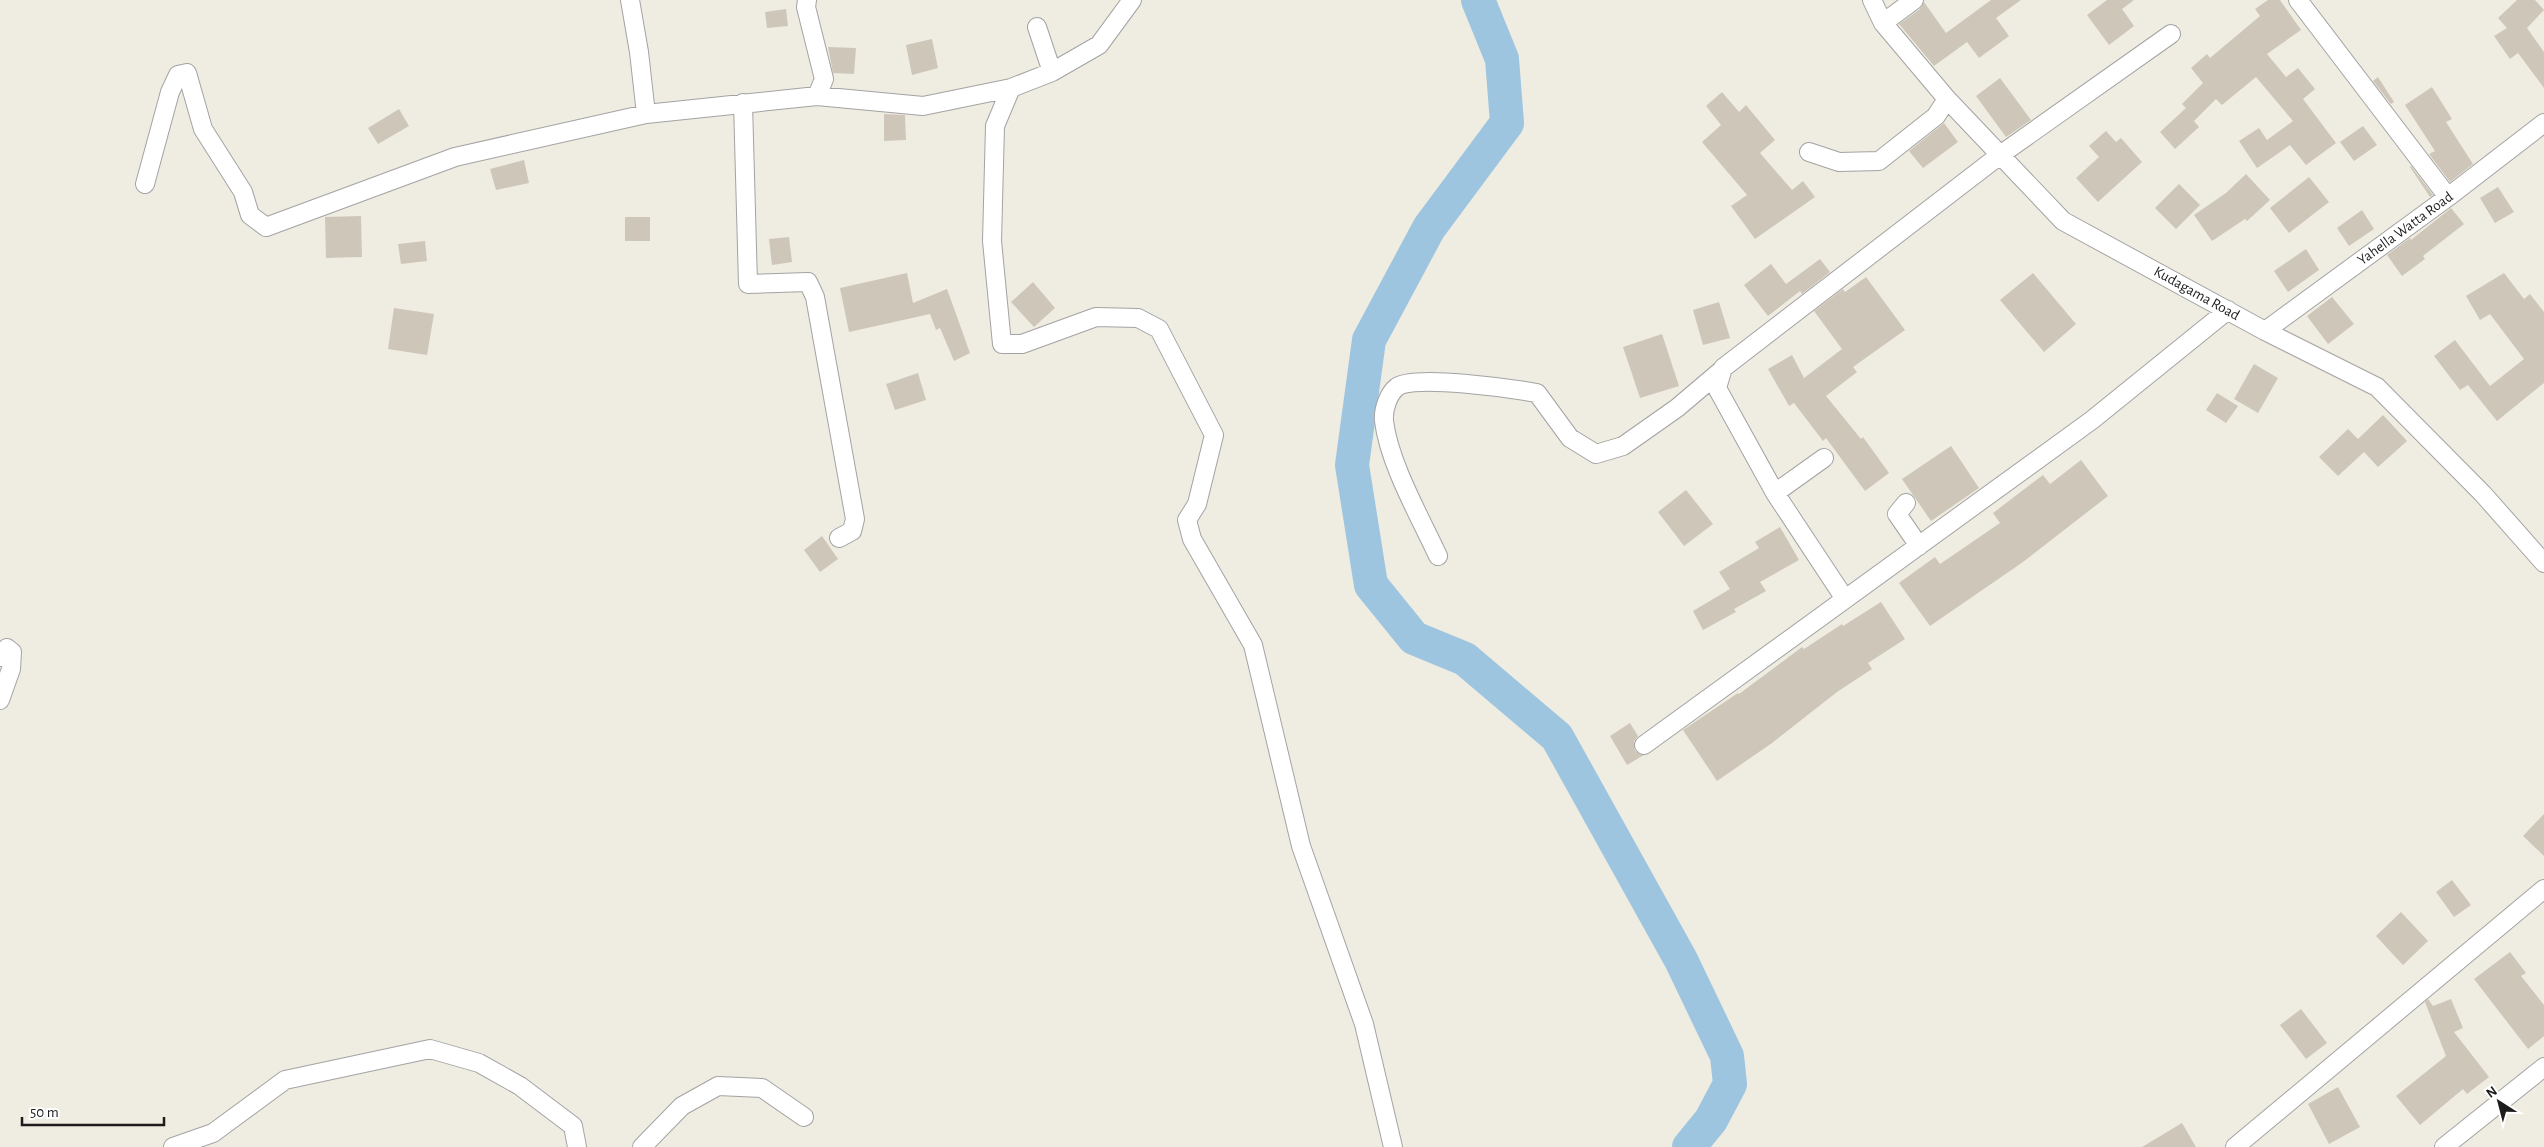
<svg xmlns="http://www.w3.org/2000/svg" width="2544" height="1147" font-family="'Alegreya Sans',sans-serif">
<style>
.lines{fill:none;stroke-linecap:round;stroke-linejoin:round}
.river{stroke:#9dc5e0;stroke-width:34}
.building{fill:#cfc6ba}
.street-casing{stroke:#a3a3a3;stroke-width:20}
.street{stroke:#fff;stroke-width:18}
.labels{text-anchor:middle;stroke-width:4;stroke-linejoin:round;paint-order:stroke}
.street-label{font-size:15px;fill:#1c1c1c;stroke:#fff}
</style>
<rect width="100%" height="100%" fill="#efece1"/>
<g class="lines">
<path class="river" d="M1478,0L1502,59L1507,123L1429,228L1369,340L1352,465L1371,585L1414,638L1465,659L1557,737L1681,960L1727,1056L1730,1084L1711,1120L1689,1147"/>
</g>
<path class="building" d="M1991,0H2021L1996,18L2009,36L1979,58L1967,42L1934,66L1899,24L1920,9L1924,2L1946,33Z
M2107,0H2134L2122,9L2134,26L2109,45L2087,15Z
M2268,0H2280L2301,30L2267,54L2286,77L2298,68L2315,89L2303,99L2336,143L2306,165L2290,145L2257,168L2239,141L2259,128L2267,140L2293,121L2256,77L2222,105L2216,99L2194,121L2199,127L2175,149L2160,132L2186,108L2182,104L2203,83L2191,68L2207,54L2210,58L2260,16L2255,9Z
M2517,0H2535L2544,10L2527,28L2544,52V88L2518,53L2510,59L2494,36L2507,28L2498,18Z
M786,9L788,26L767,28L765,12Z
M932,39L938,68L912,75L906,45Z
M828,47L856,48L854,74L833,73Z
M2378,77L2394,102L2391,104L2373,81Z
M2000,78L2031,120L2006,137L1976,96Z
M2432,87L2452,119L2446,122L2473,164L2450,182L2429,154L2435,151L2405,105Z
M1722,92L1739,112L1746,105L1775,140L1760,153L1792,190L1803,181L1815,197L1755,239L1731,206L1747,195L1702,142L1721,125L1706,106Z
M399,109L409,126L378,144L368,128Z
M884,114L905,115L906,140L884,141Z
M1944,123L1958,142L1923,168L1909,151Z
M2363,126L2377,145L2354,161L2340,142Z
M2106,131L2116,142L2121,138L2142,162L2098,202L2076,178L2099,157L2089,146Z
M524,160L529,183L496,190L490,169Z
M2411,166L2433,195L2430,197L2410,167Z
M2246,174L2270,200L2247,221L2245,219L2212,241L2194,215L2226,193Z
M2309,177L2329,202L2289,233L2270,208Z
M2179,184L2200,205L2176,229L2155,208Z
M2498,187L2514,212L2495,223L2480,198Z
M2451,208L2464,224L2423,256L2425,259L2402,276L2387,255L2410,238L2411,240Z
M2362,210L2374,229L2349,246L2337,228Z
M361,216L362,257L326,258L325,217Z
M625,217H650V241H625Z
M789,237L792,262L772,265L769,239Z
M425,241L427,261L401,264L398,244Z
M2306,249L2319,270L2288,292L2274,271Z
M1820,259L1830,272L1802,294L1800,291L1768,316L1744,285L1771,264L1786,284Z
M907,273L913,303L947,289L970,353L954,361L940,328L936,330L930,314L849,332L840,288Z
M2033,273L2076,324L2044,352L2000,300Z
M2504,273L2524,299L2530,294L2544,312V383L2497,421L2468,385L2460,390L2434,356L2455,340L2490,386L2524,359L2490,314L2480,320L2466,296Z
M1866,277L1905,330L1853,367L1857,372L1826,396L1861,439L1863,437L1889,473L1865,491L1826,438L1823,441L1794,403L1789,406L1768,369L1792,355L1804,378L1842,349L1814,311L1843,289L1845,292Z
M1033,282L1055,308L1034,327L1011,302Z
M2332,297L2354,324L2328,344L2307,316Z
M1719,302L1730,338L1703,345L1693,310Z
M394,308L434,314L427,355L388,349Z
M1662,334L1679,386L1640,398L1623,347Z
M2254,364L2278,378L2258,413L2234,399Z
M918,373L926,400L895,410L886,384Z
M2217,393L2238,406L2226,423L2206,410Z
M2383,415L2407,441L2378,467L2364,452L2338,476L2319,457L2348,429L2358,439Z
M1951,446L1979,488L1931,521L1902,479Z
M2081,460L2108,496L2023,562L1930,626L1899,583L1935,557L1940,564L2000,523L1993,513L2043,475L2050,484Z
M1686,490L1713,524L1684,546L1658,512Z
M1780,527L1799,560L1760,582L1766,591L1734,609L1736,612L1703,630L1693,611L1730,589L1719,572L1759,548L1755,542Z
M822,536L838,559L820,572L804,550Z
M1881,602L1905,639L1868,663L1872,669L1837,692L1772,743L1717,781L1683,730L1738,693L1739,694L1802,647L1804,649L1842,624L1843,626Z
M1630,723L1638,736L1634,741L1635,751L1644,755L1627,765L1610,736Z
M2544,814V856L2523,836Z
M2452,880L2471,905L2454,917L2436,892Z
M2401,912L2428,941L2403,965L2376,936Z
M2510,952L2526,973L2521,976L2544,1005V1036L2528,1049L2474,979Z
M2428,999L2433,1006L2451,999L2463,1028L2454,1032L2489,1077L2467,1094L2463,1089L2420,1125L2396,1096L2446,1056L2425,1002Z
M2301,1009L2327,1043L2306,1059L2280,1025Z
M2338,1087L2360,1127L2329,1144L2308,1104Z
M2182,1123L2196,1147H2142Z"/>
<g class="lines">
<g class="street-casing">
<path id="street" d="M630,0L639,52L646,114
M807,0L806,7L824,79L817,96
M1872,0L1883,23L1947,99L2063,221L2265,331L2377,387L2483,494L2544,563
M2298,0L2448,197
M1883,23L1914,0
M1037,27L1052,72
M1011,88L995,126L992,241L1002,344H1022L1096,317L1138,318L1159,329L1214,435L1197,504L1187,520L1192,539L1253,645L1301,846L1364,1024L1393,1147
M743,103L748,284L808,282L815,297L855,519L852,531L839,538
M1809,152L1839,162L1879,161L1936,116L1947,99
M145,184L170,92L178,75L187,73L203,129L243,192L250,215L266,227L455,157L646,114L817,96L923,106L1011,88L1052,72L1099,45L1132,0
M2265,331L2448,197L2544,123
M1775,493L1824,458
M1906,503L1897,514L1919,546
M1438,556C1420,517 1389,463 1384,421C1383,410 1388,394 1397,387C1412,374 1514,389 1537,393L1570,438L1596,454L1623,446L1677,408L1723,369
M1845,599L1775,493L1717,388L1723,368L2000,155L2171,34
M0,657L7,648L12,652L11,669L0,700
M1644,745L2092,420L2228,310
M173,1147L213,1133L285,1080L430,1049L479,1063L520,1086L573,1126L577,1147
M642,1147L682,1106L718,1086L762,1088L804,1117
M2235,1147L2544,889
M2444,1147L2544,1067"/>
</g>
<use href="#street" class="street"/>
</g>
<g class="labels">
<g class="street-label">
<text transform="translate(2405 228) rotate(-36)" y="5">Yahella Watta Road</text>
<text transform="translate(2197 293) rotate(29)" y="5">Kudagama Road</text>
</g>
</g>
<g transform="translate(2499 1102) rotate(324)" stroke="#ffffff" stroke-width="4" paint-order="stroke">
<path d="M0-4L9 19L0 12L-9 19Z" fill="#1c1c1c"/>
<text y="-8" font-size="14" font-weight="bold" text-anchor="middle" fill="#1c1c1c">N</text>
</g>
<path d="M22 1117v8h142v-8" fill="none" stroke="#1c1c1c" stroke-width="2.5"/>
<text x="30" y="1117" font-size="15" fill="#1c1c1c" stroke="#ffffff" stroke-width="4" paint-order="stroke">50 m</text>
</svg>
